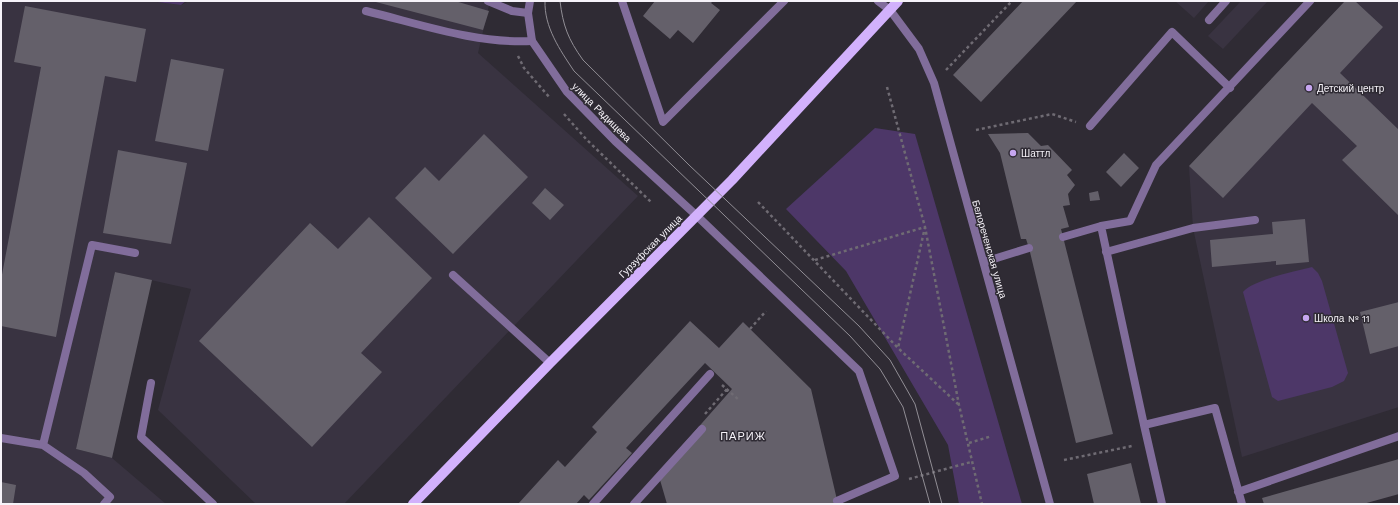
<svg xmlns="http://www.w3.org/2000/svg" width="1400" height="505" font-family="'Work Sans',sans-serif">
<style>
.built{fill:#393341}
.green{fill:#4d3768}
.building{fill:#64606a}
.lines{fill:none;stroke-linecap:round;stroke-linejoin:round}
.path{stroke:#6f6b73;stroke-width:2.5;stroke-dasharray:3 3;stroke-linecap:butt}
.service{stroke:#816d9b;stroke-width:8}
.minor{stroke:#816d9b;stroke-width:8}
.primary{stroke:#d2b1fc;stroke-width:10}
.tram{stroke:#918e95;stroke-width:1}
.poi-dot{fill:#c6a6f0;stroke:#2f2b34;stroke-width:1.5}
.labels{text-anchor:middle;stroke-width:3;stroke-linejoin:round;paint-order:stroke}
.poi-label{font-size:10px;fill:#f6f3f9;stroke:#2f2b34;text-anchor:start}
.street-label{font-size:10px;fill:#f6f3f9;stroke:#2f2b34}
.neighbourhood-label{font-size:11px;letter-spacing:1px;fill:#f6f3f9;stroke:#2f2b34}
</style>
<rect width="100%" height="100%" fill="#2f2b34"/>
<path class="built" d="M1,1H149L181,5L189,1H490L478,53L638,196L344,504H256L158,410L191,289L115,272L76,449L112,458L166,504H1Z
M1175,1H1209L1194,18Z
M1241,1H1268L1223,49L1208,36Z
M1345,1H1399V407L1242,457L1193,228L1189,167Z"/>
<path class="green" d="M149,1H186L181,5Z
M875,128L915,134L1022,504H959L948,445L846,271L786,209Z
M1312,267L1318,273L1322,281L1348,373L1344,381L1332,387L1278,401L1272,397L1243,292C1252,280 1296,271 1312,267Z"/>
<path class="building" d="M372,1H455L489,11L483,30Z
M655,1H713L711,3L720,10L693,43L678,30L670,39L643,16Z
M1023,1H1077L981,102L953,75Z
M1345,1H1355L1383,27L1340,73L1399,130V216L1342,160L1357,146L1312,103L1223,198L1189,166Z
M25,6L146,29L136,82L105,76L56,337L1,326V280L41,67L14,62Z
M171,59L224,69L208,151L155,141Z
M1028,133L1041,146L1048,145L1072,170L1067,175L1075,185L1068,194L1070,205L1063,206L1069,227L1061,229L1113,434L1076,443L1029,248L1026,239H1021L1000,153L988,134Z
M484,134L528,177L453,254L395,198L425,167L439,181Z
M118,150L187,163L171,244L103,233Z
M1124,153L1139,168L1121,187L1106,172Z
M545,188L564,205L550,220L532,203Z
M1098,191L1100,200L1090,201L1089,193Z
M369,217L432,278L361,353L382,372L312,447L199,341L310,223L338,249Z
M1305,219L1309,262L1276,265V261L1212,267L1210,240L1273,234L1272,222Z
M115,272L152,280L112,458L76,449Z
M1399,302V346L1370,354L1360,312Z
M690,321L719,348L743,322L811,389L838,504H667L658,473L732,389L705,363L626,448L632,453L589,500L584,495L576,504H518L558,460L565,467L597,432L592,427Z
M1399,459V494L1363,504H1264L1262,498Z
M1131,463L1141,504H1094L1087,474Z
M1,482L16,485L13,504H1Z"/>
<g class="lines">
<path class="path" d="M518,56L524,68L550,98
M946,70L1012,1
M887,87L925,227L959,405L982,504
M564,114L586,139L652,203
M976,130L1052,114L1076,122
M758,202L898,348L958,404
M815,260L925,227L898,348
M750,329L766,311
M722,385L739,400
M705,414L727,389
M969,443L992,436
M1064,460L1132,446
M909,479L971,462"/>
<path class="service" d="M488,1L512,11L528,13
M622,1L663,122L784,1
M878,1L890,10
M366,11C420,24 476,44 532,41
M1209,20L1226,1
M1090,126L1172,32L1230,88
M697,216L859,371L895,476L837,501
M1063,237L1101,226
M1106,252L1193,228L1255,220
M984,262L1029,248
M453,275L550,363
M151,383L141,437L213,504
M1144,425L1101,226L1130,221L1156,165L1310,1
M1,438L43,445L92,245L135,253
M43,445L84,473L110,497L104,504
M1238,492L1399,436
M593,504L710,374
M634,504L702,429
M1162,504L1144,425L1215,408L1242,504"/>
<path class="minor" d="M530,1L528,13L532,41L567,92L615,141L697,216
M890,10L919,49L934,83L1050,504"/>
<path class="primary" d="M413,504L550,363L732,180L898,1"/>
<path class="tram" d="M545,1C544,27 560,50 574,71L850,336L880,369L903,407L930,504
M560,1C563,26 568,39 583,60L689,165L859,326L890,360L915,404L942,504"/>
</g>
<g class="poi-dot">
<circle cx="1309" cy="88" r="4"/>
<circle cx="1013" cy="153" r="4"/>
<circle cx="1306" cy="318" r="4"/>
</g>
<g class="labels">
<g class="poi-label">
<text x="1317" y="92">Детский центр</text>
<text x="1021" y="157">Шаттл</text>
<text x="1314" y="322">Школа № 11</text>
</g>
<g class="street-label">
<text transform="translate(602 112) rotate(45)" y="4">улица Радищева</text>
<text transform="translate(650 246) rotate(-45)" y="4">Гурзуфская улица</text>
<text transform="translate(990 249) rotate(74)" y="4">Белореченская улица</text>
</g>
<g class="neighbourhood-label">
<text x="743" y="440">ПАРИЖ</text>
</g>
</g>
<rect width="1400" height="505" fill="none" stroke="#f6f3f9" stroke-width="4"/>
</svg>
